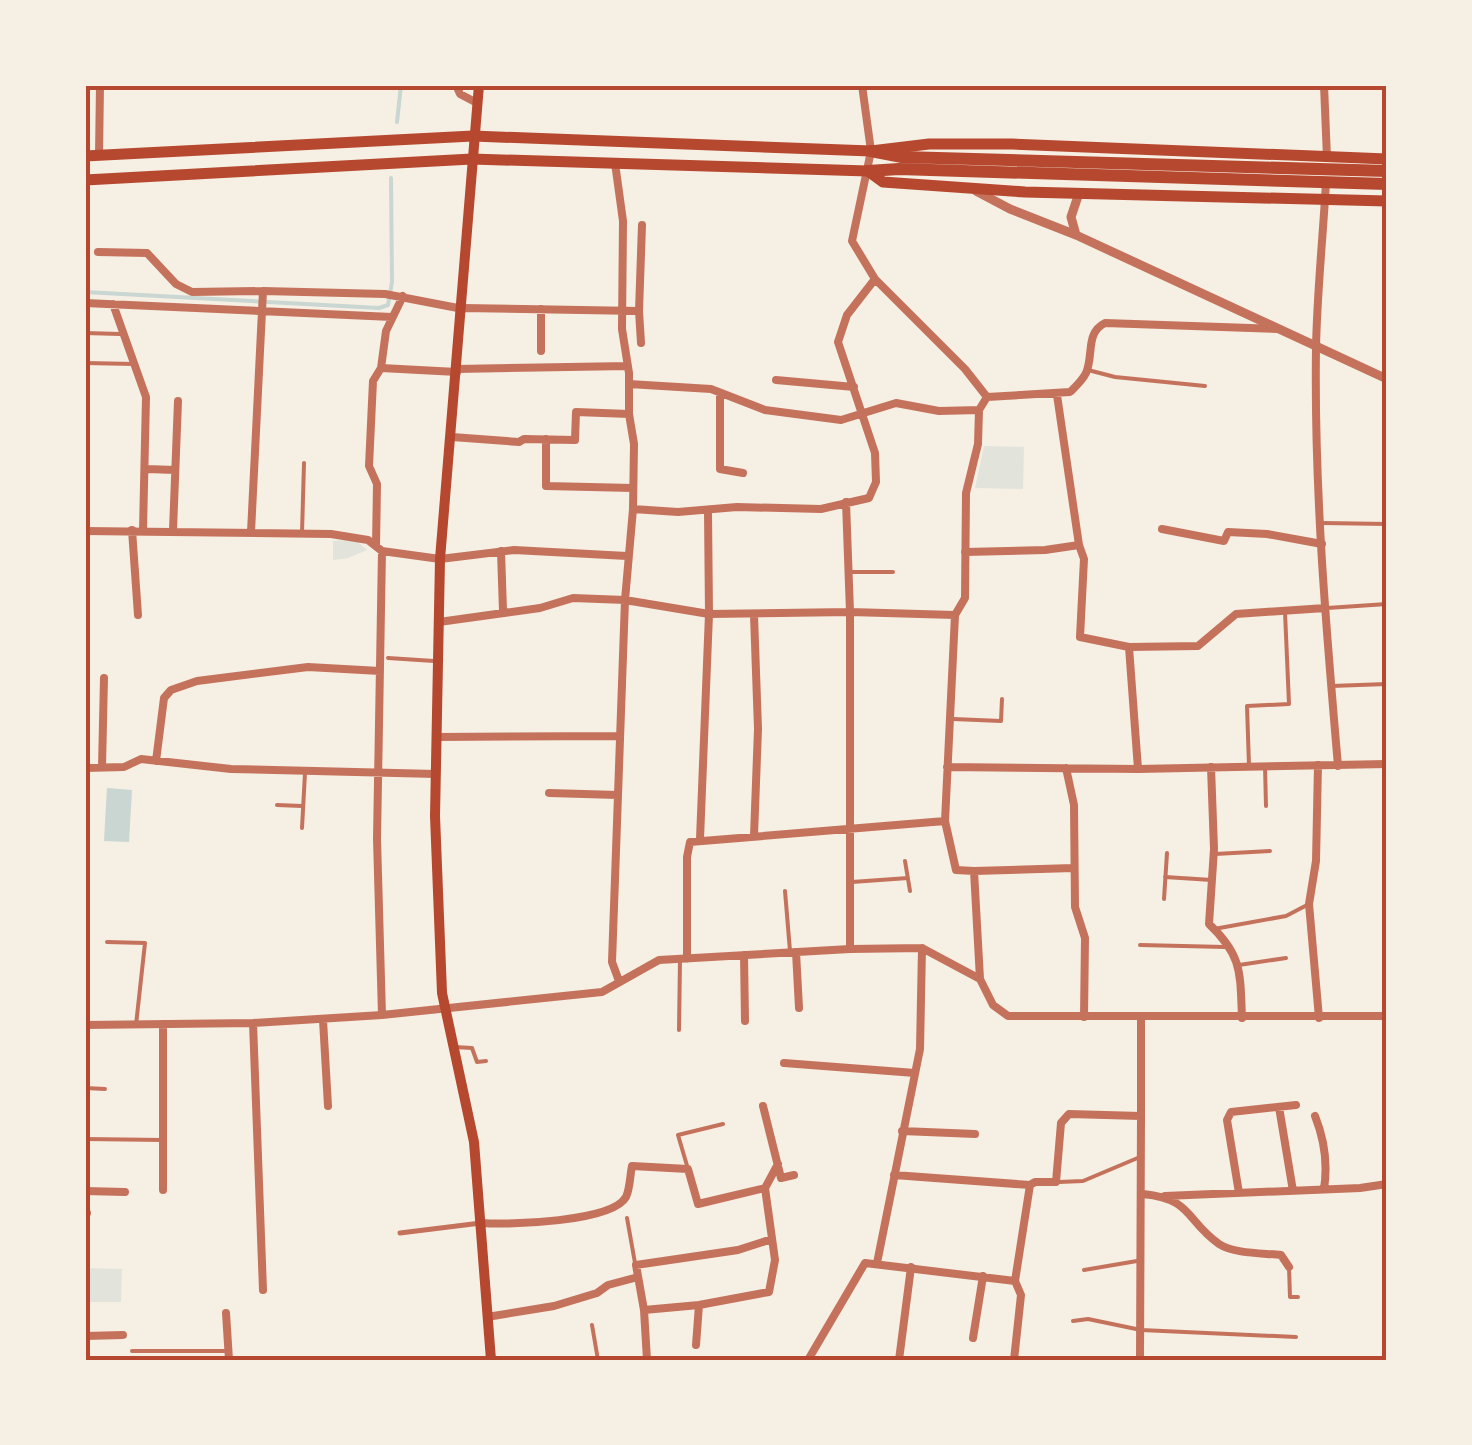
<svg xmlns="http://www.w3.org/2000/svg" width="1472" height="1445" font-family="'Zilla Slab',serif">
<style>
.green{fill:#e2e4dc}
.water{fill:#c9d6d2}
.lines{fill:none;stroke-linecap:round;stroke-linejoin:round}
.stream{stroke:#c9d6d2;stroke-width:4}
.service{stroke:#c5725c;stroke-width:4}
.pedestrian{stroke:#c5725c;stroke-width:5}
.minor{stroke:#c5725c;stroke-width:8}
.tertiary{stroke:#c5725c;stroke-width:9}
.secondary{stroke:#b5482f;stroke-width:10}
.trunk{stroke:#b5482f;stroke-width:11}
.motorway{stroke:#b5482f;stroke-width:12}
.neatline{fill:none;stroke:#b5482f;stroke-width:4}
</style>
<rect width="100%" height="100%" fill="#f6efe4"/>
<path class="green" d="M984,446L1024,447L1023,489L975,488Z
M346,540L358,542L367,550L348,558L333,560V541Z
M85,1268L122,1269L121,1302H85Z"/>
<path class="water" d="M107,788L132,790L129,842L104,841Z"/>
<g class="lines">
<path class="stream" d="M397,122L401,85
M85,292L379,308L388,305L392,282L391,178"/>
<path class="service" d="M85,333L120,334
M85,363L134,364
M1088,370L1115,377L1205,386
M1322,523L1387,524
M302,533L304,463
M849,572H893
M1327,608L1387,604
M388,658L434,661
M1331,686L1387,684
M953,719L1001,721L1002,699
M1249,766L1247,706L1289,704L1285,612
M1265,766L1266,806
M277,805L302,806
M302,828L305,773
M1215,854L1270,851
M905,861L910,891
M1165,877L1212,880
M852,882L908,878
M785,891L790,951
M1164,899L1167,853
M1214,929L1286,916L1309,904
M107,942L145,943L136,1025
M1140,945L1225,947
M1239,965L1286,958
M679,1030L680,959
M454,1047L472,1048L477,1062L486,1061
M1386,1081L1387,1016
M85,1088L105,1089
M85,1139L163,1140
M688,1169L678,1135L723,1124
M1059,1182L1083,1181L1140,1157
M627,1218L635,1263
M1289,1267L1290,1297H1298
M1084,1270L1137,1261
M1073,1321L1088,1319L1141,1330L1296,1337
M592,1325L598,1360
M132,1351H227"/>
<path class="pedestrian" d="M400,1233L481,1223"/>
<path class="minor" d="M456,85L460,94L477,103
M862,85L871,151L852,241L875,279L965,369L987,397
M1324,85L1327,158
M99,155L100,85
M615,163L623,221L622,329L629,373V414L634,444L633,509L625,600L612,962L619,981
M1326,182C1323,237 1317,293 1316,348C1314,488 1326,627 1338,766
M98,252L147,253L176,284L192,292L263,291
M85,303L392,317
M113,304L146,397L143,530
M463,308L639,311
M641,343L639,311L642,225
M541,351V309
M381,368L457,372
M457,369L628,366
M776,380L854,387
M629,384L711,389L765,410L841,420L896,403L939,411L979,410
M720,393V469L743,473
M1057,395L1079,545L1084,559L1080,637L1129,647L1198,646L1236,614L1325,608
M987,397L979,410L978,444L966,493L965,598L955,615L945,821L956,870L974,871L980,979L993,1005L1008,1016H1387
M987,397L1070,392C1076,386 1082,381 1086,373C1094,355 1085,333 1105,323L1279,329
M452,437L519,442L524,439L575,440L576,412L629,414
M546,439V486L633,488
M147,469L175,470
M846,502L850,612V949
M633,509L678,512L737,507L821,509L869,498L876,482L875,453L838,342L847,315L875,279
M1162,529L1224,541L1228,532L1267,534L1322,544
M132,530L138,615
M173,530L178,401
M85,531L331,534L368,540L382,551L440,559L514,550L627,556
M251,532L263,291L385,294L463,309
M376,546L377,484L369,466L373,381L381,368L386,331L403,296
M382,551L377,839L382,1015
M501,551L503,611
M965,552L1045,550L1079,545
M439,622L540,608L573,598L625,600L709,614L850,612L955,615
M1129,647L1138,769
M437,737L620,736
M156,761L164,698L171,690L197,681L308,667L380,671
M1318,765L1316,861L1309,904L1319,1018
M102,767L104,678
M947,767L1138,769L1387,764
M1211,767L1214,849L1209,924C1243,956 1240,974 1242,1018
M85,768L124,767L141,759L231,769L436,774
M1066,768L1074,805L1075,907L1085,938L1084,1017
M549,793L618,795
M754,836L758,729L754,615
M700,839L709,614L708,512
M974,871L1073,868
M796,952L799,1008
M744,955L745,1021
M687,959V857L690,842L945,821
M323,1020L328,1106
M253,1023L263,1290
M85,1025L253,1023L382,1015L602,992L659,960L850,949L922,948L980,979
M784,1063L915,1073
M763,1106L781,1178L794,1175
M1279,1107L1293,1191
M1315,1116C1325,1141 1328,1163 1324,1189
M902,1131L975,1134
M894,1175L1030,1185
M163,1190V1024
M85,1191L125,1192
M1239,1193L1227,1120L1231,1112L1296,1105
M1143,1194C1193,1199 1185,1220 1219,1244C1234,1254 1263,1253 1281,1255L1289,1267
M1165,1196L1360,1188L1387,1184
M85,1213H87
M482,1223C509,1225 612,1222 626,1197C630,1189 630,1175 632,1166L688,1169L698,1204L765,1188
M877,1263L920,1049L922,948
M644,1310L699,1305L769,1292L775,1260L765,1188L778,1164
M226,1313L229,1360
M487,1317L554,1306L597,1293L608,1285L638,1277
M85,1336L123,1335
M973,1338L983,1276
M696,1345L699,1305
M647,1360L644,1310L636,1265L738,1250L772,1239
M808,1360L865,1263L1015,1281
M899,1360L911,1267
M1014,1360L1021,1295L1015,1281L1030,1185L1035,1182H1056L1061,1123L1069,1114L1141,1116V1018
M1140,1360L1141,1116"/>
<path class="tertiary" d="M976,191L1010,209L1076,235L1387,379
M1076,235L1071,217L1079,193"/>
<path class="secondary" d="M479,85L440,559L435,816L442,993L474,1142L491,1360"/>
<path class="trunk" d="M85,156L473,136L871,151L929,144H1012L1387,159
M85,180L472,159L868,171L883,182L1025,192L1387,201"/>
<path class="motorway" d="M871,151L902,157L1387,171
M868,171L899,169L1387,184"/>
</g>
<rect width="1472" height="1445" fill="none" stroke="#f6efe4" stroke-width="175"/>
<rect x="88" y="88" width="1296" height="1270" class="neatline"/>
</svg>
